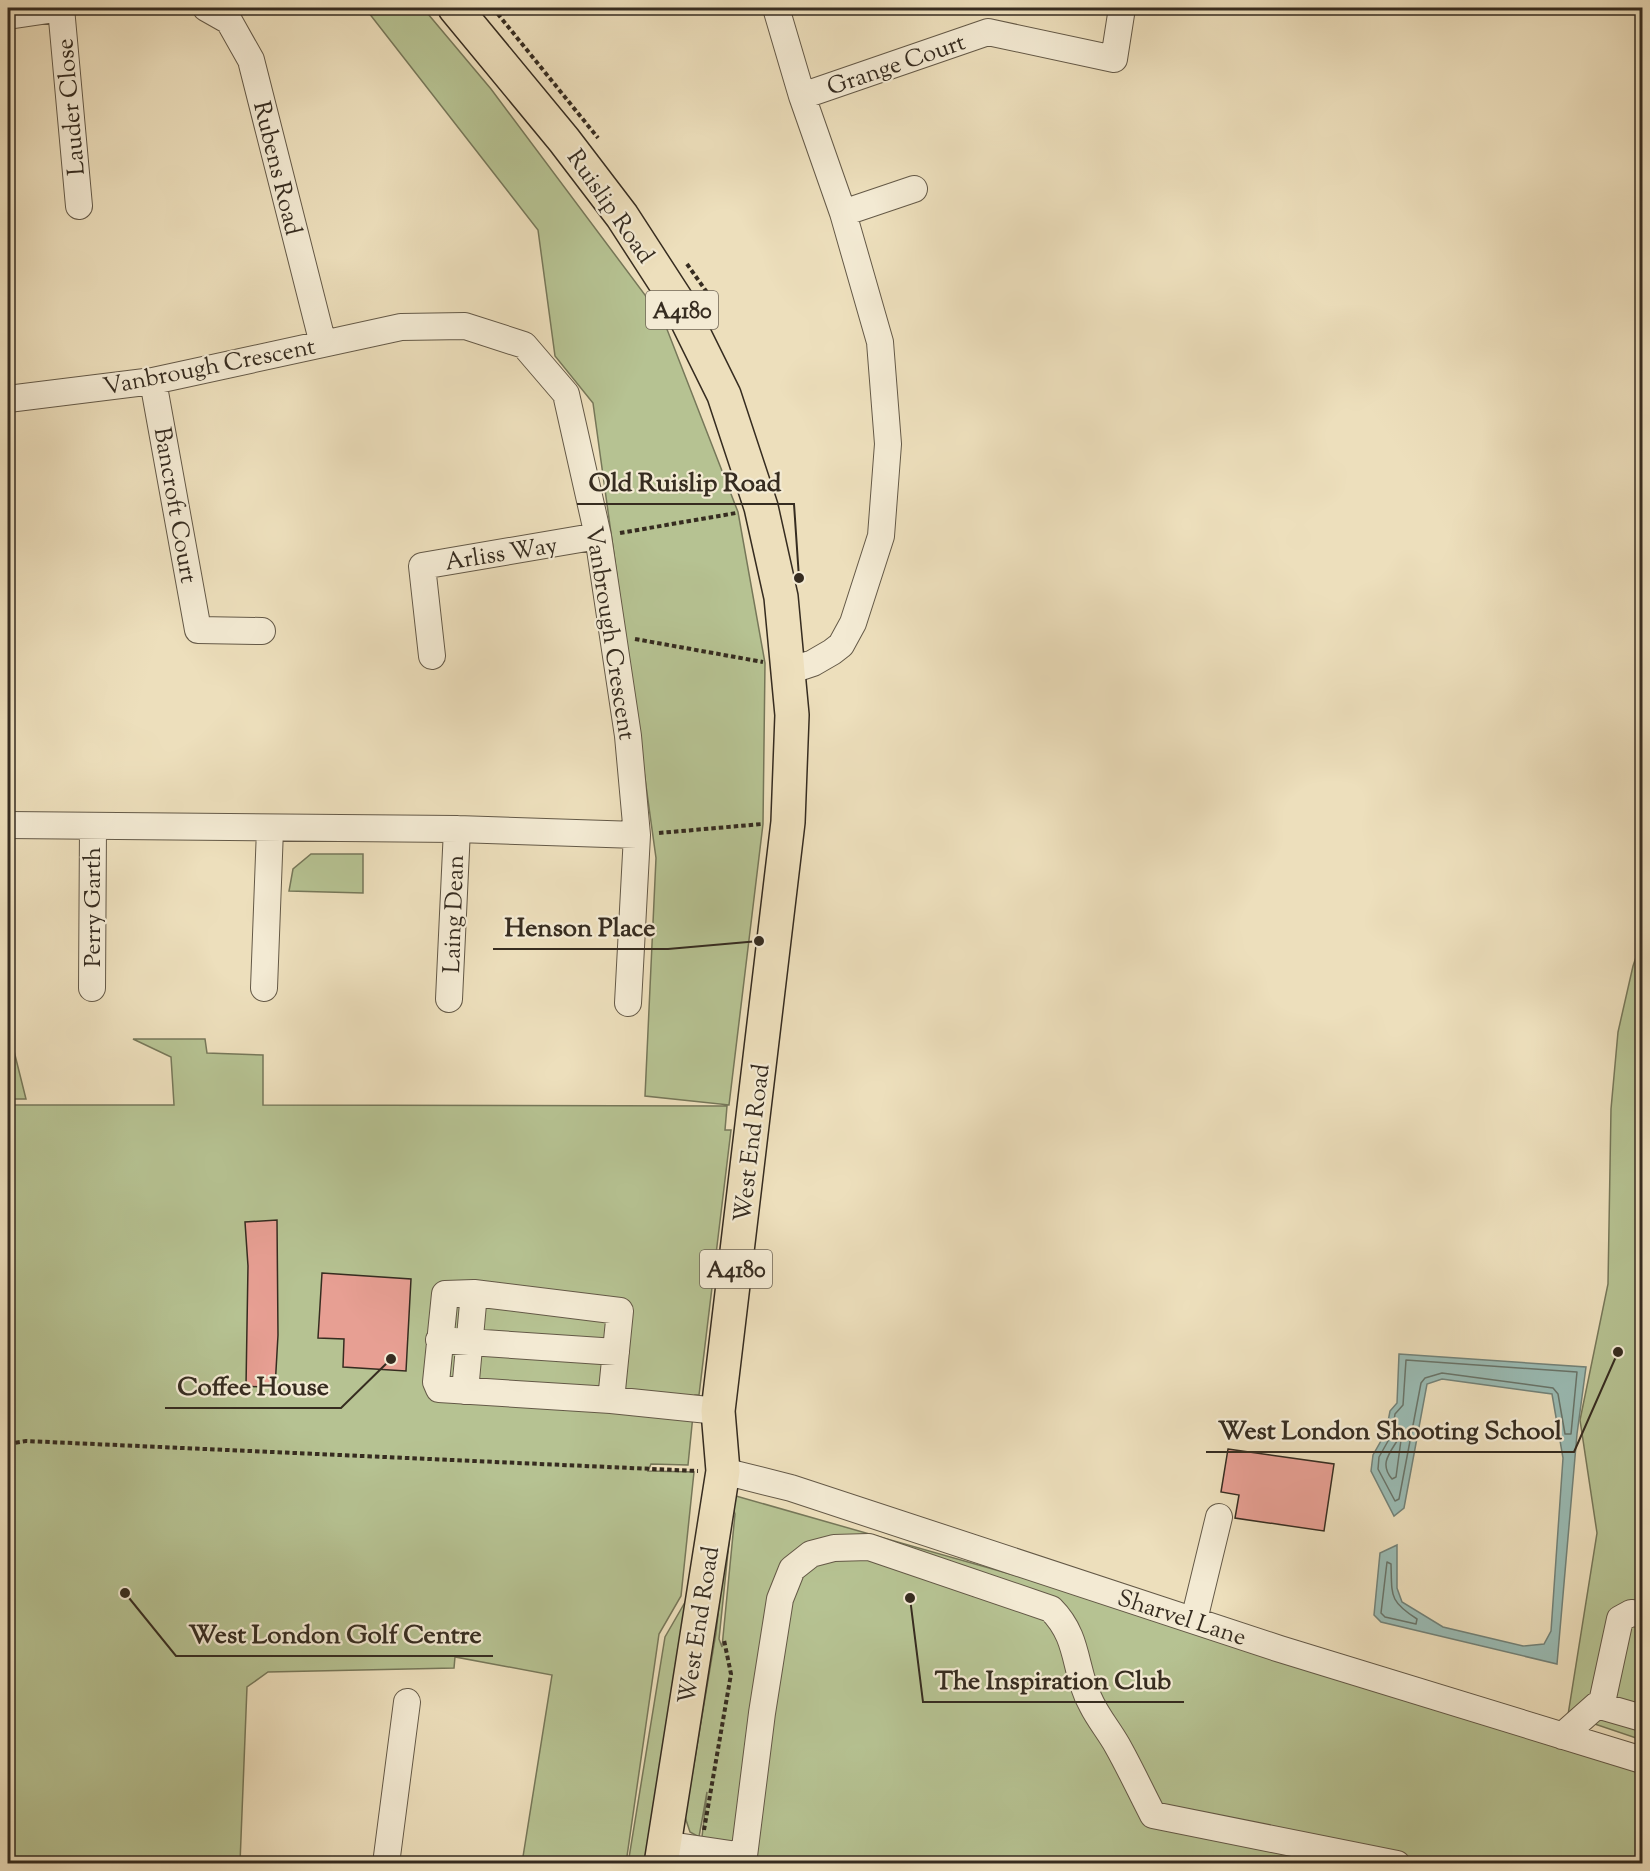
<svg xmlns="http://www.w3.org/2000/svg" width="1650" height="1871" font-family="'Sorts Mill Goudy',serif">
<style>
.green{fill:#b6c292;stroke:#767759;stroke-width:1.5}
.water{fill:#9abcb5;stroke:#728279;stroke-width:1.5}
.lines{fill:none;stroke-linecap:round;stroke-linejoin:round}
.shore{stroke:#68746a;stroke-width:1.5}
.building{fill:#e79f93;stroke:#362c20;stroke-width:1.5}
.minor-casing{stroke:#645947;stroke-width:28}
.major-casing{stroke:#362c20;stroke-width:36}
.path{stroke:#362c20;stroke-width:4;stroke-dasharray:4.5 3;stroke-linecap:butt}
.minor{stroke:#f3ead3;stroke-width:26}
.major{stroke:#eddfbc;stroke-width:33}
.labels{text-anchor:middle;stroke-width:4.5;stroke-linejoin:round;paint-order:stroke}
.shield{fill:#f3ead3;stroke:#6f6556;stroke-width:1.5}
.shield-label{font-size:22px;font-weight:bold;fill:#362c20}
.street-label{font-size:24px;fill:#362c20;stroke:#f3ead3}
.leader{fill:none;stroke:#362c20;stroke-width:2}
.callout-dot{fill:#362c20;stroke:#f3ead3;stroke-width:2}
.callout-label{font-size:26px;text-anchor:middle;font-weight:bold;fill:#362c20;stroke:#f3ead3;stroke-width:4.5;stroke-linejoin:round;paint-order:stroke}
</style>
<rect width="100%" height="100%" fill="#eddfbc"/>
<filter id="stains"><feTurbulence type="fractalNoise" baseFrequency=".00333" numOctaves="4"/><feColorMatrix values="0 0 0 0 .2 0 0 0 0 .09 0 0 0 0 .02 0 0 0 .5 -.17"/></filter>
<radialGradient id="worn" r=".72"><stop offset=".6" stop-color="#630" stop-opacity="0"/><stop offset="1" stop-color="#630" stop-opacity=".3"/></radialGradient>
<path class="green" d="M365,8H423L491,89L663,319L738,512L765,663L763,824L729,1105L645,1096L656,858L593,403L555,356L538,230Z
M311,854H363V893L289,891L293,869Z
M1642,940V1740L1568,1715L1597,1533L1580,1420L1608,1284L1611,1109L1618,1032L1633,966Z
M8,1027L26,1099H8Z
M133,1039H205L207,1053L263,1055V1105L727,1106L725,1130H731L699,1395H695L688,1465L651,1464L648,1471L694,1472L681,1596L659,1634L626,1863H522L552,1675L455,1657L454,1668L268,1672L247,1687L240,1863L8,1864V1105H174L171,1057Z
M729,1494L1389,1682L1642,1761V1863L699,1864L707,1792L699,1837L690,1832L685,1817L716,1633L729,1516L732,1514L719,1639L722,1647L735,1514Z
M688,1597L650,1863L628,1864L665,1637Z"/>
<path class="water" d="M1399,1354L1586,1367L1577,1434L1557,1664L1381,1622L1374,1615L1380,1553L1397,1545V1588L1402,1602L1443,1627L1523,1646L1544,1644L1551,1631L1563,1458L1552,1394L1442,1379L1427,1384L1404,1508L1394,1516L1371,1471L1373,1455L1386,1432L1390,1411L1397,1403Z"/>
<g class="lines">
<path class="shore" d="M1406,1360L1577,1372L1571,1434H1565L1558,1394L1553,1388L1442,1373L1425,1378L1421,1383L1399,1499L1395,1501L1378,1469L1379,1457L1392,1434L1395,1414L1403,1405Z
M1401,1440L1396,1477L1392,1479C1380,1465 1388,1455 1397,1441Z
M1387,1562L1391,1564C1392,1596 1389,1601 1417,1619L1416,1624L1385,1617L1381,1613Z"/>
</g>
<path class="building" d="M277,1220L278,1335L275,1388L246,1386L248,1266L245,1222Z
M322,1273L411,1279L406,1371L343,1367L344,1339L318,1338Z
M1228,1449L1334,1464L1324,1531L1235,1518L1239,1495L1221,1492Z"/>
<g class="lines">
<g class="minor-casing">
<path id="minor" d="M61,8L79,206
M206,8L229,21L251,60L323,344
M776,8L802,96L843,213L880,342L888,444L881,536L853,623L841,645L832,652L813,663L789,671
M8,16L62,8
M802,96L988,32L1114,59L1122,8
M843,213L914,189
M153,381L198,630L262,631
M8,399L153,381L401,327L465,326L524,345L566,394L598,536L628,736L637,835L457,829L8,825
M432,656L422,566L598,536
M92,988L93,827
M264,988L270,829
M449,999L457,829
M628,1003L637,835
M439,1340L616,1352
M465,1391L474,1293
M611,1400L620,1311L474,1293L445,1294L436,1382L439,1389L611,1400L718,1411
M723,1471L791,1488L1280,1649L1642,1760
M1194,1620L1219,1517
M1601,1707L1620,1619L1631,1613L1642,1614
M1562,1736L1597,1705L1642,1718
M663,1844L744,1856L762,1713L780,1599L792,1569L811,1554L834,1548L869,1547L1051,1609C1081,1639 1073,1671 1092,1705C1099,1719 1109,1731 1117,1745C1130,1768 1141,1792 1153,1815L1397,1864
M386,1864L407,1702"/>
</g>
<g class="major-casing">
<path id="major" d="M455,8L564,140L622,216L679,304L724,395L761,507L781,597L792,715L788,822L718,1411L723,1471L661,1864"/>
</g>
<path class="path" d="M493,8L598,138
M687,264L706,291L714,312
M620,533L736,513
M635,639L763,662
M659,833L762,824
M8,1444L26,1441L698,1471
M704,1830L731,1674L724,1640"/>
<use href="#minor" class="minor"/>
<use href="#major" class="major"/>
</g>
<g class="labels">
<g class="shield">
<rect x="646" y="291" width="72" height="38" rx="4.5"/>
<rect x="700" y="1250" width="72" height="38" rx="4.5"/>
</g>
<g class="shield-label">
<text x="682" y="318">A4180</text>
<text x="736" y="1277">A4180</text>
</g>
<g class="street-label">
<text transform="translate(896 64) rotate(-19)" y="8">Grange Court</text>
<text transform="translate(70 107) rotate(-95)" y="8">Lauder Close</text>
<text transform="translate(278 168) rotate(76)" y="8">Rubens Road</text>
<text transform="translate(611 206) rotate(55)" y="8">Ruislip Road</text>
<text transform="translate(209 366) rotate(-11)" y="8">Vanbrough Crescent</text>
<text transform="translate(176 505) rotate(80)" y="8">Bancroft Court</text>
<text transform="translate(501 553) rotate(-9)" y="8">Arliss Way</text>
<text transform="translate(611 633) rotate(81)" y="8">Vanbrough Crescent</text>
<text transform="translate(92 907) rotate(-90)" y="8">Perry Garth</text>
<text transform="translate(453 914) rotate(-88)" y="8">Laing Dean</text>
<text transform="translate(751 1143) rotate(-83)" y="8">West End Road</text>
<text transform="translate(1182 1617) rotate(18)" y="8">Sharvel Lane</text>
<text transform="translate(698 1625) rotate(-81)" y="8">West End Road</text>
</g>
</g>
<path class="leader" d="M799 578L794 504H577M759 941L668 949H493M391 1359L341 1408H165M1618 1352L1574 1452H1206M125 1593L176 1656H493M910 1598L923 1702H1184"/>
<g class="callout-dot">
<circle cx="799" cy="578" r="6"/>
<circle cx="759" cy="941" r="6"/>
<circle cx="391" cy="1359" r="6"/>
<circle cx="1618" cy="1352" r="6"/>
<circle cx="125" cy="1593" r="6"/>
<circle cx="910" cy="1598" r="6"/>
</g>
<g class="callout-label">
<text x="685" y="491">Old Ruislip Road</text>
<text x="580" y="936">Henson Place</text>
<text x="253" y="1395">Coffee House</text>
<text x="1390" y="1439">West London Shooting School</text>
<text x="335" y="1643">West London Golf Centre</text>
<text x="1053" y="1689">The Inspiration Club</text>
</g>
<rect width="1650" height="1871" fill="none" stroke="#eddfbc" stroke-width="30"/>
<rect x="9" y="9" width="1632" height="1853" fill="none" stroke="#362c20" stroke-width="3"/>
<rect x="15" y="15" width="1620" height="1841" fill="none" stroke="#362c20" stroke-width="1.5"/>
<rect width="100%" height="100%" filter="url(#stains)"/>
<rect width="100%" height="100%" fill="url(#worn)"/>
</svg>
